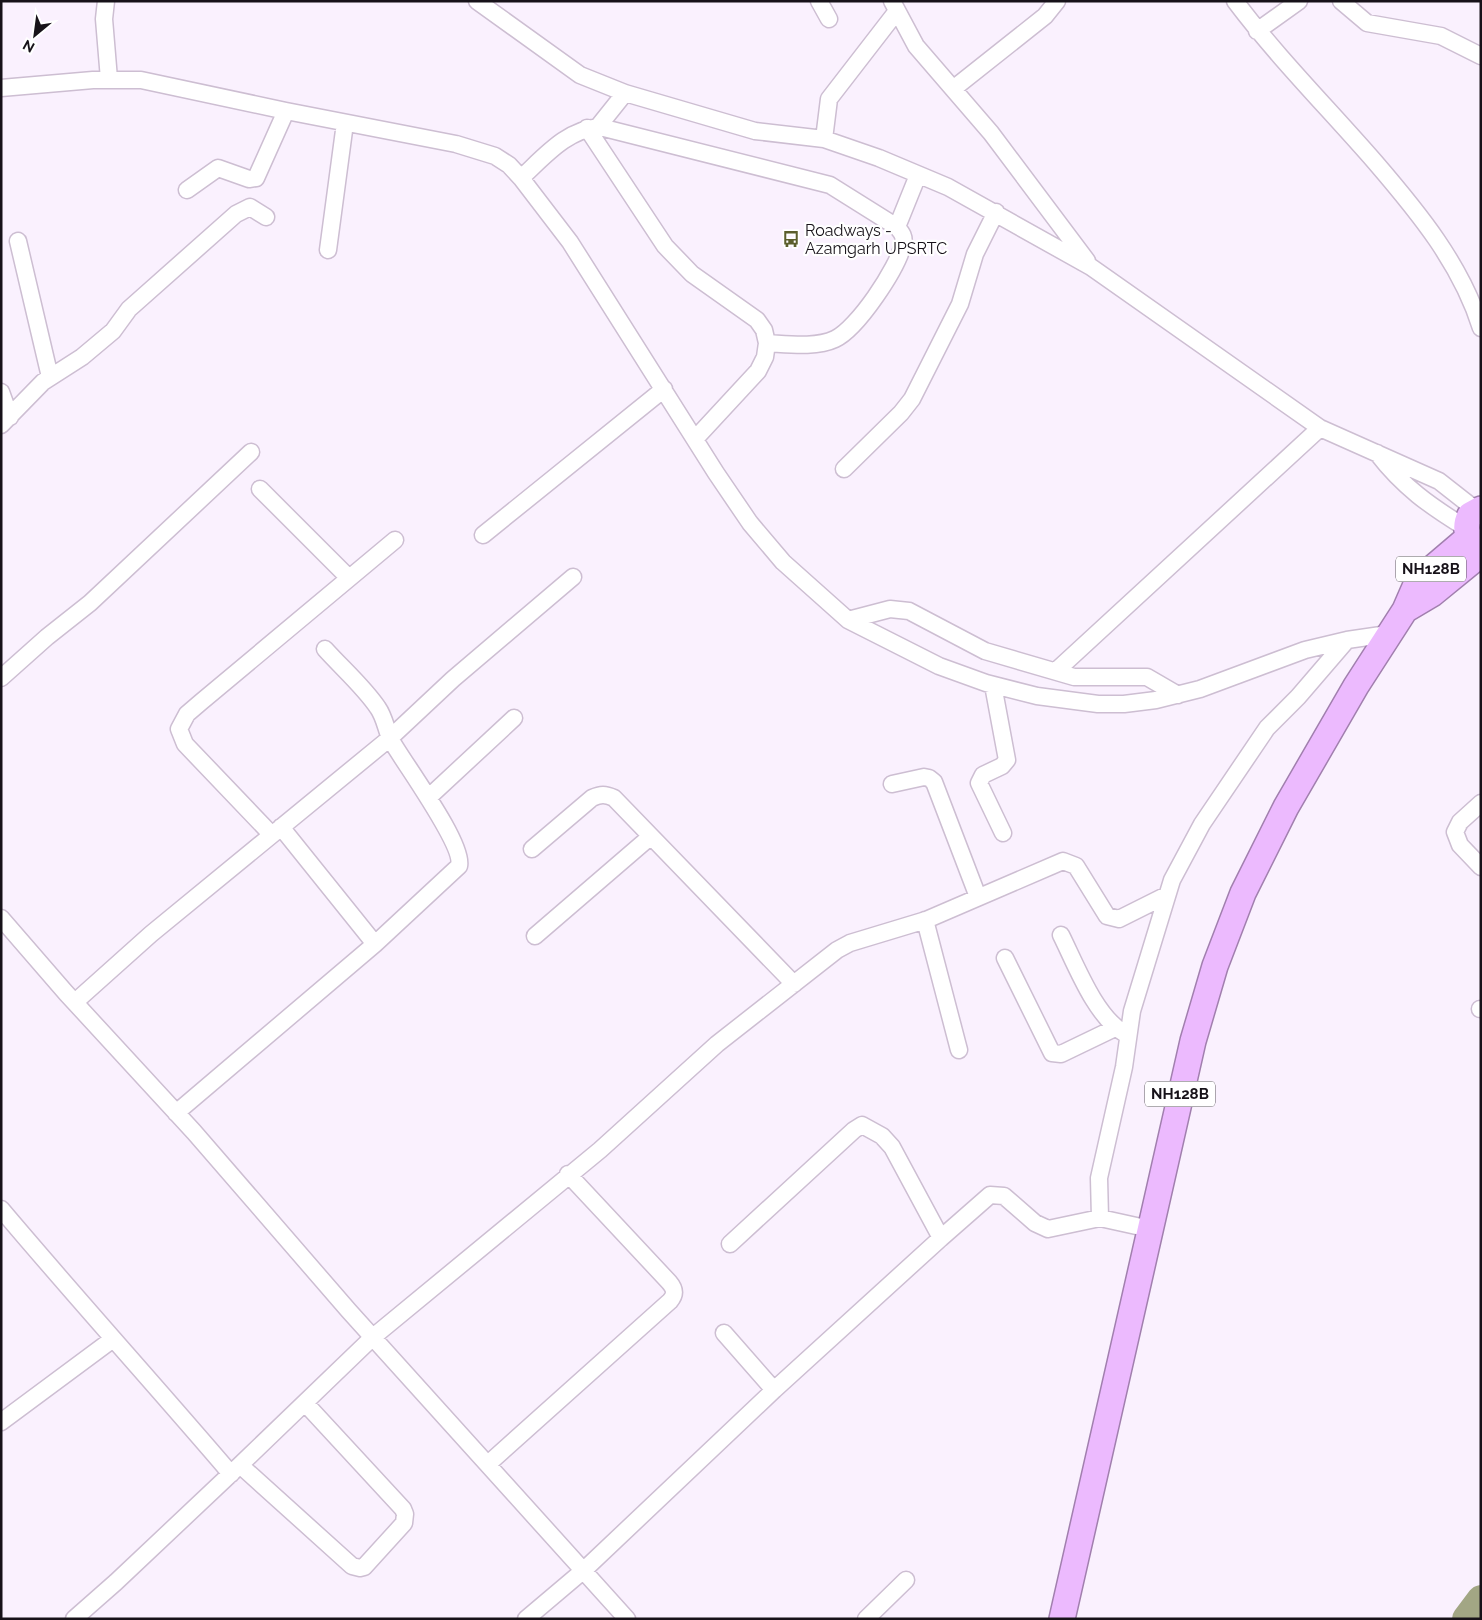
<svg xmlns="http://www.w3.org/2000/svg" width="1482" height="1620" font-family="Raleway,sans-serif">
<style>
.lines{fill:none;stroke-linecap:round;stroke-linejoin:round}
.river{stroke:#a2a684;stroke-width:28}
.minor-casing{stroke:#cdbed2;stroke-width:19}
.highway-casing{stroke:#a17fae;stroke-width:28}
.minor{stroke:#fff;stroke-width:16}
.highway{stroke:#ecbafe;stroke-width:25}
.labels{text-anchor:middle;stroke-width:4.5;stroke-linejoin:round;paint-order:stroke}
.shield{fill:#fff;stroke:#5d595e;stroke-width:1}
.shield-label{font-size:15px;font-weight:bold;fill:#171219}
.poi-label{font-size:16px;fill:#171219;stroke:#fff;text-anchor:start}
</style>
<rect width="100%" height="100%" fill="#faf1fe"/>
<g class="lines">
<path class="river" d="M1466,1619L1481,1599"/>
<g class="minor-casing">
<path id="minor" d="M106,1L104,19L109,79
M477,1L580,75L625,93L755,131L824,139L879,158L948,187L1091,267L1320,428L1439,481L1476,510
M819,1L829,19
M892,1L916,46L991,133L1087,261
M1235,1C1278,58 1328,108 1375,162C1418,212 1461,264 1481,328
M1341,1L1367,23L1441,36L1481,56
M1257,31L1299,1
M1,88L93,80H141L286,111L456,144L495,156L509,165L521,178L570,242L716,473L750,523L783,562L848,620L939,666L986,683L1037,696L1098,704H1124L1156,700L1200,689L1305,650L1347,640L1388,634
M953,89L1045,16L1057,1
M587,128L665,246L692,274L757,320L764,330L767,343L765,357L758,371L695,439
M597,128L625,93
M824,139L829,99L897,11
M521,178C544,157 567,129 600,127L830,185L897,227C902,233 905,237 903,244C898,268 857,329 835,339C816,348 787,344 767,343
M187,190L218,168L249,179L256,178L286,111
M897,227L918,175
M18,241L50,377
M328,250L345,123
M1,392L10,417
M1,425L43,382L82,357L113,331L129,309L236,214L250,207L266,217
M1377,453C1403,487 1430,506 1466,528
M844,469L901,413L912,399L960,304L975,254L996,212
M260,489L349,578
M483,535L664,389
M848,620L890,609L909,611L985,651L1074,677H1147L1178,695
M1056,671L1320,428
M1,678L47,637L90,603L251,452
M993,685L1007,760L1002,766L983,775L979,783L1003,833
M892,784L924,777L929,778L934,782L978,897
M429,797L514,718
M1481,803L1460,822L1455,832L1460,845L1481,867
M281,827L375,944
M271,834L185,744L179,729L187,714L201,702L395,540
M532,849L592,798C601,794 605,794 614,798L794,984
M1,918L66,993L194,1132L349,1311L627,1619
M925,920L959,1050
M1061,935C1076,965 1095,1016 1124,1033
M535,936L650,837
M1005,958L1052,1053L1061,1054L1115,1028
M75,1002L151,934L390,738L453,679L573,577
M1480,1009H1481
M176,1113L375,944L459,866C465,845 403,762 391,740C386,730 385,718 378,708C364,687 342,668 325,649
M1,1209C77,1299 155,1385 231,1474
M1100,1218L1099,1178L1124,1067L1132,1011L1172,880L1202,824L1267,728L1298,697L1347,640
M730,1244L854,1130L862,1125L882,1136L892,1147L941,1238L990,1195L1004,1196L1035,1223L1048,1229L1100,1218L1150,1229
M724,1333L774,1390L941,1238
M1,1422L113,1339
M488,1464L670,1301C676,1294 675,1289 669,1282L568,1174
M240,1465L352,1566L360,1568L364,1567L404,1523L405,1514L403,1509L305,1403
M74,1619L116,1582L240,1465L373,1337L600,1150L717,1044L837,950L850,943L926,920L1063,861L1076,866L1107,916L1119,919L1167,895
M526,1619L584,1570L774,1390
M866,1619L906,1580"/>
</g>
<g class="highway-casing">
<path id="highway" d="M1480,545C1466,540 1464,527 1470,515L1481,509
M1405,610L1432,594L1481,554
M1062,1619L1193,1041L1215,966L1243,893L1286,807L1356,686L1405,610L1415,587L1422,577L1469,537"/>
</g>
<use href="#minor" class="minor"/>
<use href="#highway" class="highway"/>
</g>
<defs>
<g id="bus-bare" transform="scale(1.35)"><path d="M-5-6H5V4H4V6H2V4H-2V6H-4V4H-5ZM-3.5-4V0h7V-4ZM-3.5 1.2v1.5H-2V1.2ZM2 1.2v1.5H3.5V1.2Z" fill="#5b5e2c" stroke="#fff" stroke-width="2.5" paint-order="stroke"/></g>
</defs>
<g fill-rule="evenodd">
<use href="#bus-bare" x="791" y="239"/>
</g>
<g class="labels">
<g class="shield">
<rect x="1396" y="556.5" width="70" height="25" rx="4"/>
<rect x="1145" y="1081.5" width="70" height="25" rx="4"/>
</g>
<g class="shield-label">
<text x="1431" y="574">NH128B</text>
<text x="1180" y="1099">NH128B</text>
</g>
<g class="poi-label">
<text x="805" y="236">Roadways -<tspan x="805" dy="18">Azamgarh UPSRTC</tspan></text>
</g>
</g>
<rect width="1482" height="1620" fill="none" stroke="#171219" stroke-width="5"/>
<g transform="translate(35 35) rotate(209)" stroke="#ffffff" stroke-width="4" paint-order="stroke">
<path d="M0-4L9 19L0 12L-9 19Z" fill="#171219"/>
<text y="-8" font-size="14" font-weight="bold" text-anchor="middle" fill="#171219">N</text>
</g>
</svg>
